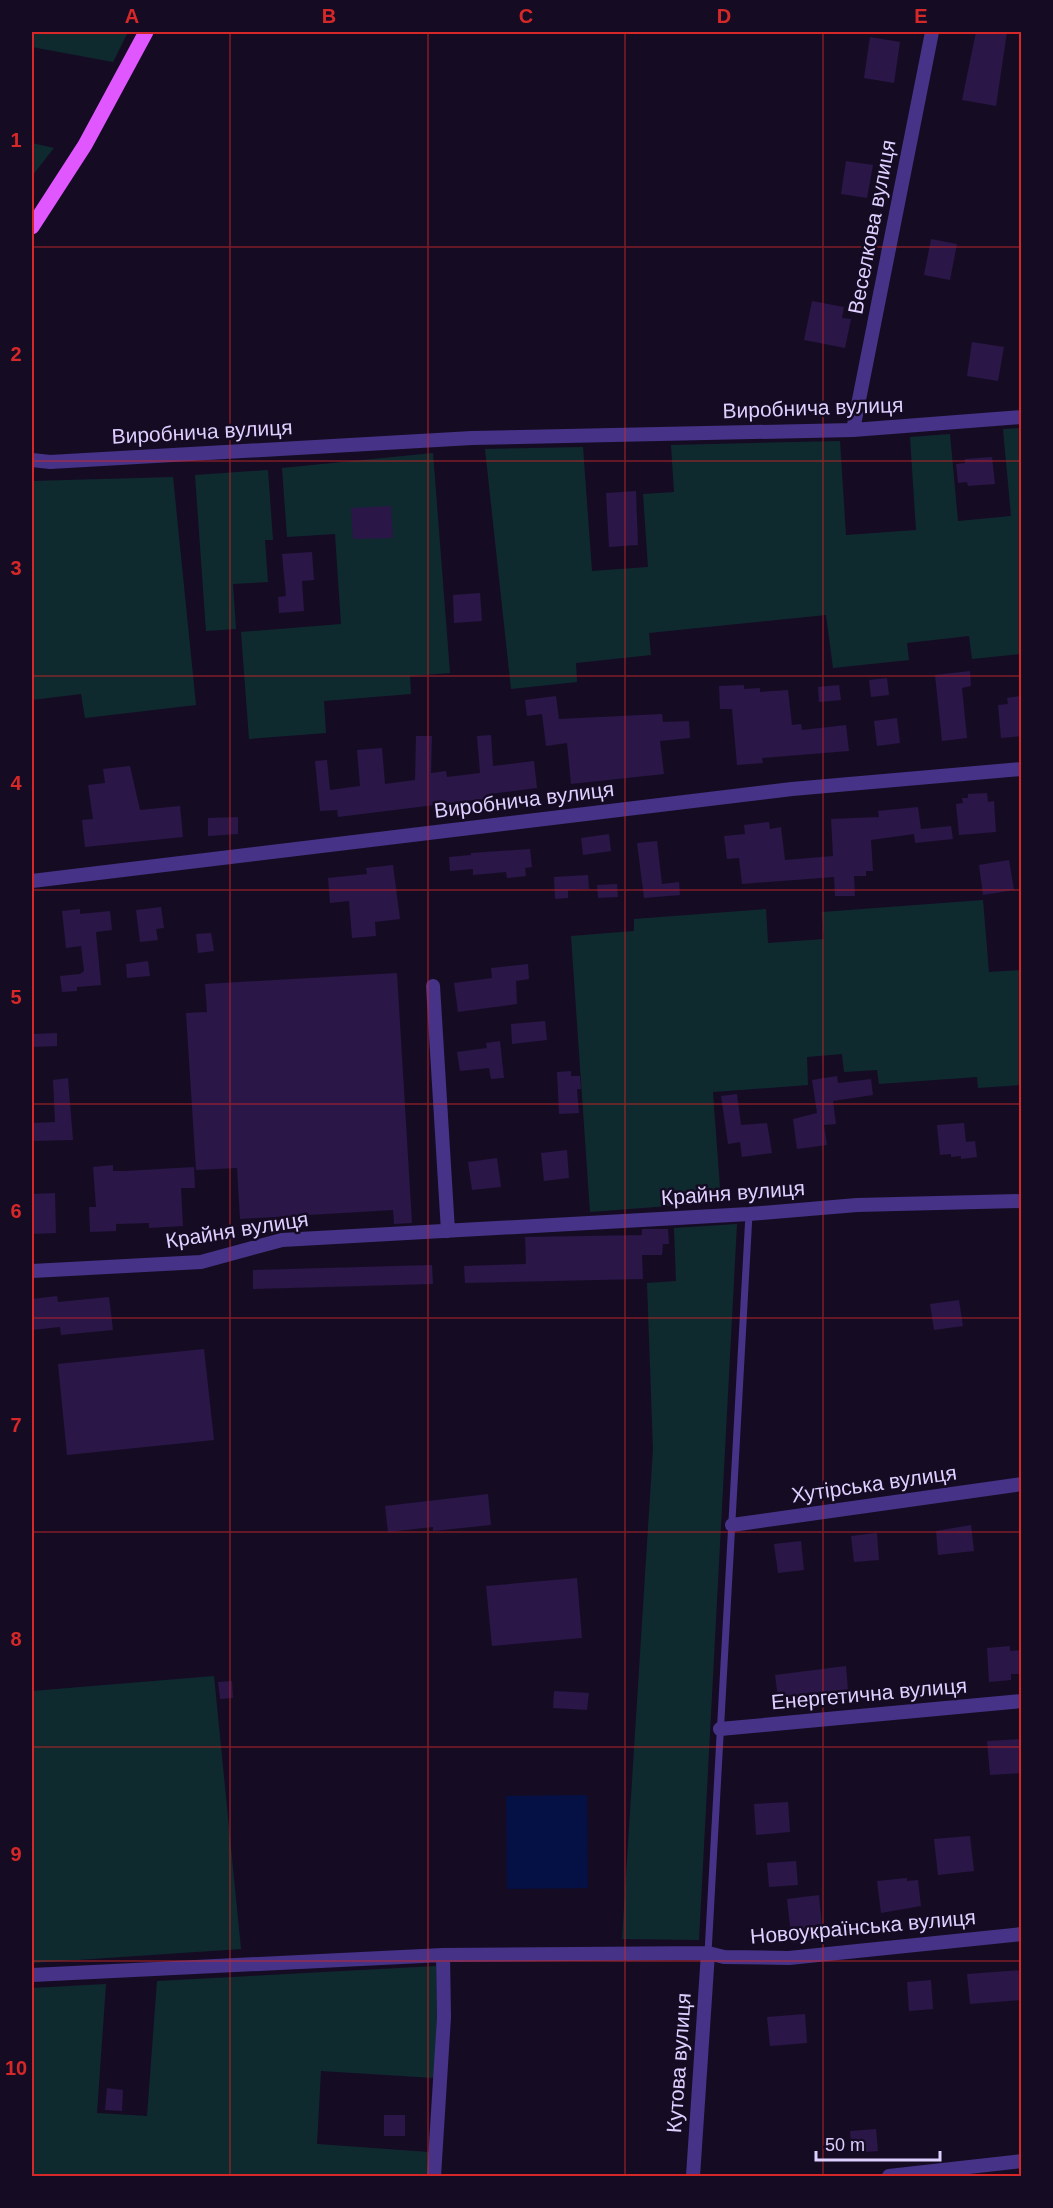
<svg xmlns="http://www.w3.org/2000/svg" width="1053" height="2208" font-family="Helvetica,sans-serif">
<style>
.green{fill:#0f2a2f}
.water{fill:#051044}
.building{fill:#2a1647}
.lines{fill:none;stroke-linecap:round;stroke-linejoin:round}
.service{stroke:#463387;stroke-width:7}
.minor{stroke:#463387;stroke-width:14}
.primary{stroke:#e056ff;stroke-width:15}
.grid{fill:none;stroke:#d62828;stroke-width:1.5;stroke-opacity:0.55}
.labels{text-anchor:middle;stroke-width:5;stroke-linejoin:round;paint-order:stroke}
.street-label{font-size:21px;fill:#decfff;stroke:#150c24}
.neatline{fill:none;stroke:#d62828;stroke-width:2}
.grid-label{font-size:20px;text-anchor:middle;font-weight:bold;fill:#d62828}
</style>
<rect width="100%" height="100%" fill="#150c24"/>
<path class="green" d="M32,32H128L113,62L32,47Z
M32,143L54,148L32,176Z
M1021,428V654L972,659L969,636L907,643L909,660L833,668L826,615L649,633L651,655L576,663L577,682L511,689L485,449L583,447L592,571L648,567L643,494L674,492L671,445L840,441L846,535L916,530L910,437L950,434L958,521L1011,516L1003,429Z
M433,453L450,673L410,676L411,694L324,701L326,733L249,739L241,632L341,624L335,534L287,537L282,468Z
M268,470L273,540H265L268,582L233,584L236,629L206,631L195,475Z
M173,477L196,705L85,718L81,694L32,700V481Z
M983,900L989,972L1021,970V1085L978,1088L977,1077L879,1084L877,1070L844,1072L842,1054L807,1057L808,1085L713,1092L721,1202L590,1212L571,936L634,931V919L766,909L768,943L824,939L822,912Z
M737,1224L699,1940L622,1939L653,1449L647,1283L676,1281L674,1228Z
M214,1676L241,1949L32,1963V1691Z
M436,1966L437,2017L434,2078L321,2071L317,2144L429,2152L428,2176H32V1988L106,1984L97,2113L147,2116L157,1981Z"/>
<path class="water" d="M587,1795L588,1888L507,1889L506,1796Z"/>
<path class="building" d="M976,32H1007L996,106L962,100Z
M870,37L900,42L894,83L864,78Z
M846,161L873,165L867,198L841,194Z
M931,239L957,244L950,280L924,275Z
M812,301L844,307L842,318L851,319L845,348L804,340Z
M972,342L1004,347L998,381L967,376Z
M992,457L995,484L968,486L967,482L958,483L956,464L965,463V459Z
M636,491L638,545L609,547L606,493Z
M391,506L393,538L353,539L351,508Z
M312,552L314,580L302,581L304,611L279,613L278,597L286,596L282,554Z
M480,593L482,621L454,623L453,595Z
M970,671L971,686L962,688L967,738L942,741L935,675Z
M887,678L889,695L871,697L869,680Z
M744,685V689L760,688V692L788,690L792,725L801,724L802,730L846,725L849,751L762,758L763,763L737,765L732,709H720L719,686Z
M839,685L841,700L819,702L818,687Z
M556,696L559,719L662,714L663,722L689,721L690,738L660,741L664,774L571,784L567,743L546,746L542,714L527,716L525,700Z
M1020,696L1022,736L1001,738L998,705L1008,704L1007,698Z
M897,718L900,743L877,746L874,721Z
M491,735L493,766L534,761L537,788L490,794L491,798L338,817L337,810L320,811L315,761L327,760L330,790L360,786L357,750L382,748L385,784L415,780L416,736H432L431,773L446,771L447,777L480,773L477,736Z
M130,766L140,810L180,806L183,837L85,847L82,820L93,819L88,785L105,783L103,769Z
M987,793L988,802L994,801L996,832L959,835L956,804L963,803L962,798H968V794Z
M918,807L921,829L951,826L953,839L915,843L914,834L871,840L873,871H866V876H854L855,896H835L834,877L742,884L739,858L727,859L724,836L745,834L744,825L769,822L770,829L781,827L785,860L833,856L831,819L879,817L878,811Z
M238,817V834L208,836V818Z
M609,834L611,851L583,855L581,838Z
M657,841L662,884L679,882L680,895L644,898L637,843Z
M530,849L532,867L525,868L526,876L507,878L506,872L473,875V869L450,871L449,857L471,855V853Z
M1009,860L1014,890L983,895L979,865Z
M393,865L400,919L375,922L376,936L352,938L349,901L330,903L328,878L367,874L366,868Z
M588,875L589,889L568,890V898L555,899L554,877Z
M617,884L618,897L598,898L597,885Z
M161,907L164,928L156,929L158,940L140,942L136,910Z
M80,909V914L110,911L112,930L96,932L101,985L77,987V991L62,992L60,976L80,974L84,971L81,946L66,948L62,911Z
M211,933L214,951L198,953L196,934Z
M148,961L150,976L127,978L126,964Z
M528,964L529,979L516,981L517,1004L458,1012L454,983L492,978L491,968Z
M397,973L412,1223L394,1224L393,1210L240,1219L237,1168L196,1170L186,1013L207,1012L205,984Z
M545,1021L547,1040L512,1044L511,1024Z
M57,1033V1046L33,1047V1034Z
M500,1041L504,1078L491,1079L489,1068L460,1071L457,1052L487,1048L486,1043Z
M571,1071V1076H580L581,1089H577L579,1113L559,1114L557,1072Z
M837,1076L838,1083L871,1079L873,1095L833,1101L836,1124L824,1125L827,1145L797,1149L793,1119L817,1113L812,1080Z
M68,1078L73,1140L32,1141V1123L55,1122L53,1080Z
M737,1094L741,1125L767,1123L772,1153L742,1157L740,1142L728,1144L721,1096Z
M964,1123L966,1142L975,1141L977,1157L961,1159V1156L951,1157V1154L940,1155L937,1125Z
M567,1150L569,1178L544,1181L541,1153Z
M497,1158L501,1187L472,1190L468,1162Z
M113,1165V1171H125L194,1167L195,1188H181L183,1226L149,1228V1223L116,1224V1231L90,1232L89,1207H96L93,1167Z
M55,1193L56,1233L32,1234V1194Z
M642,1229H668L669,1244H663L662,1255H642L643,1279L465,1283L464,1266L526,1264L525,1237L642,1235Z
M432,1265L433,1284L253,1289V1270Z
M57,1296L58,1302L109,1297L113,1330L61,1335L60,1327L32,1330V1299Z
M959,1300L963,1326L934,1330L930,1304Z
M204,1349L214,1440L67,1455L58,1364Z
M488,1494L491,1525L433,1531V1527L388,1532L385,1506Z
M971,1525L974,1551L938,1555L936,1531Z
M877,1533L879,1560L854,1562L851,1536Z
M801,1541L804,1570L778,1573L774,1544Z
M577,1578L582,1638L492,1646L486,1586Z
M1010,1646V1651L1022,1650V1674H1011V1680L989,1682L987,1648Z
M846,1666L848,1690L799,1694L800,1703L779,1705L775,1675Z
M232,1681L233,1698L220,1699L218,1682Z
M554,1691L589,1693L587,1710L553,1708Z
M1022,1739V1773L990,1775L987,1741Z
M788,1802L790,1832L756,1835L754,1804Z
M970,1836L974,1871L938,1875L934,1839Z
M796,1861L798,1885L769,1887L767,1863Z
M907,1878V1881L918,1880L921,1906L881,1913L877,1881Z
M819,1895L823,1939L792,1943L787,1899Z
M1022,1970V2000L970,2004L967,1974Z
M931,1980L933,2009L909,2011L907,1982Z
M805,2014L807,2043L770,2046L767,2017Z
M107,2088L123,2090L122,2111L105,2110Z
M384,2115H405V2136H384Z
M876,2129L878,2151L852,2153L850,2131Z"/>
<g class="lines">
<path class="service" d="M708,1953L749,1214"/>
<path class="minor" d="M853,430L932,32
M32,460L50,462L472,438L853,430L1022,417
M32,881L792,789L1022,769
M433,986L448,1231
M32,1271L201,1262L282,1240L749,1214L857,1205L1022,1201
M732,1525L1022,1484
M720,1729L1022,1701
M32,1975L443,1955L708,1953L724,1957L789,1958L1022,1934
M434,2176L444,2017L443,1955
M693,2176L708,1953
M889,2176L1022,2161"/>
<path class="primary" d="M32,227L85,145L146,32"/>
</g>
<path class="grid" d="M230,32V2176M428,32V2176M625,32V2176M823,32V2176M32,247H1022M32,461H1022M32,676H1022M32,890H1022M32,1104H1022M32,1318H1022M32,1532H1022M32,1747H1022M32,1961H1022"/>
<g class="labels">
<g class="street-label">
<text transform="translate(872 227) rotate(-79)" y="7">Веселкова вулиця</text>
<text transform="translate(813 408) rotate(-2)" y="7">Виробнича вулиця</text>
<text transform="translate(202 432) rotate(-3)" y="7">Виробнича вулиця</text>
<text transform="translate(524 800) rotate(-7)" y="7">Виробнича вулиця</text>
<text transform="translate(733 1193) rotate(-4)" y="7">Крайня вулиця</text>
<text transform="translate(237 1230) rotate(-9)" y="7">Крайня вулиця</text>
<text transform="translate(874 1484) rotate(-8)" y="7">Хутірська вулиця</text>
<text transform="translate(869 1694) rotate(-5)" y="7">Енергетична вулиця</text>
<text transform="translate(863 1927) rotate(-5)" y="7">Новоукраїнська вулиця</text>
<text transform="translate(679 2063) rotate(-86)" y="7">Кутова вулиця</text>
</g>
</g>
<rect width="1053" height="2208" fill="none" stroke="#150c24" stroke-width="66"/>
<path d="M816 2151v9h124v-9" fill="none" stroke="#decfff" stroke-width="3"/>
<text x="825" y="2151" font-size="18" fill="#decfff" stroke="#150c24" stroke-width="4.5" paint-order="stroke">50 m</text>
<rect x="33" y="33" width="987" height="2142" class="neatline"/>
<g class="grid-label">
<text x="132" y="23">A</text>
<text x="329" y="23">B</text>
<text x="526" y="23">C</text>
<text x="724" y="23">D</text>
<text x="921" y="23">E</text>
<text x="16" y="147">1</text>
<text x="16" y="361">2</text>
<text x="16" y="575">3</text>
<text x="16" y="790">4</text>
<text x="16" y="1004">5</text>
<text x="16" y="1218">6</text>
<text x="16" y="1432">7</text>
<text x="16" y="1646">8</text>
<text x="16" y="1861">9</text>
<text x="16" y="2075">10</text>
</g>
</svg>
